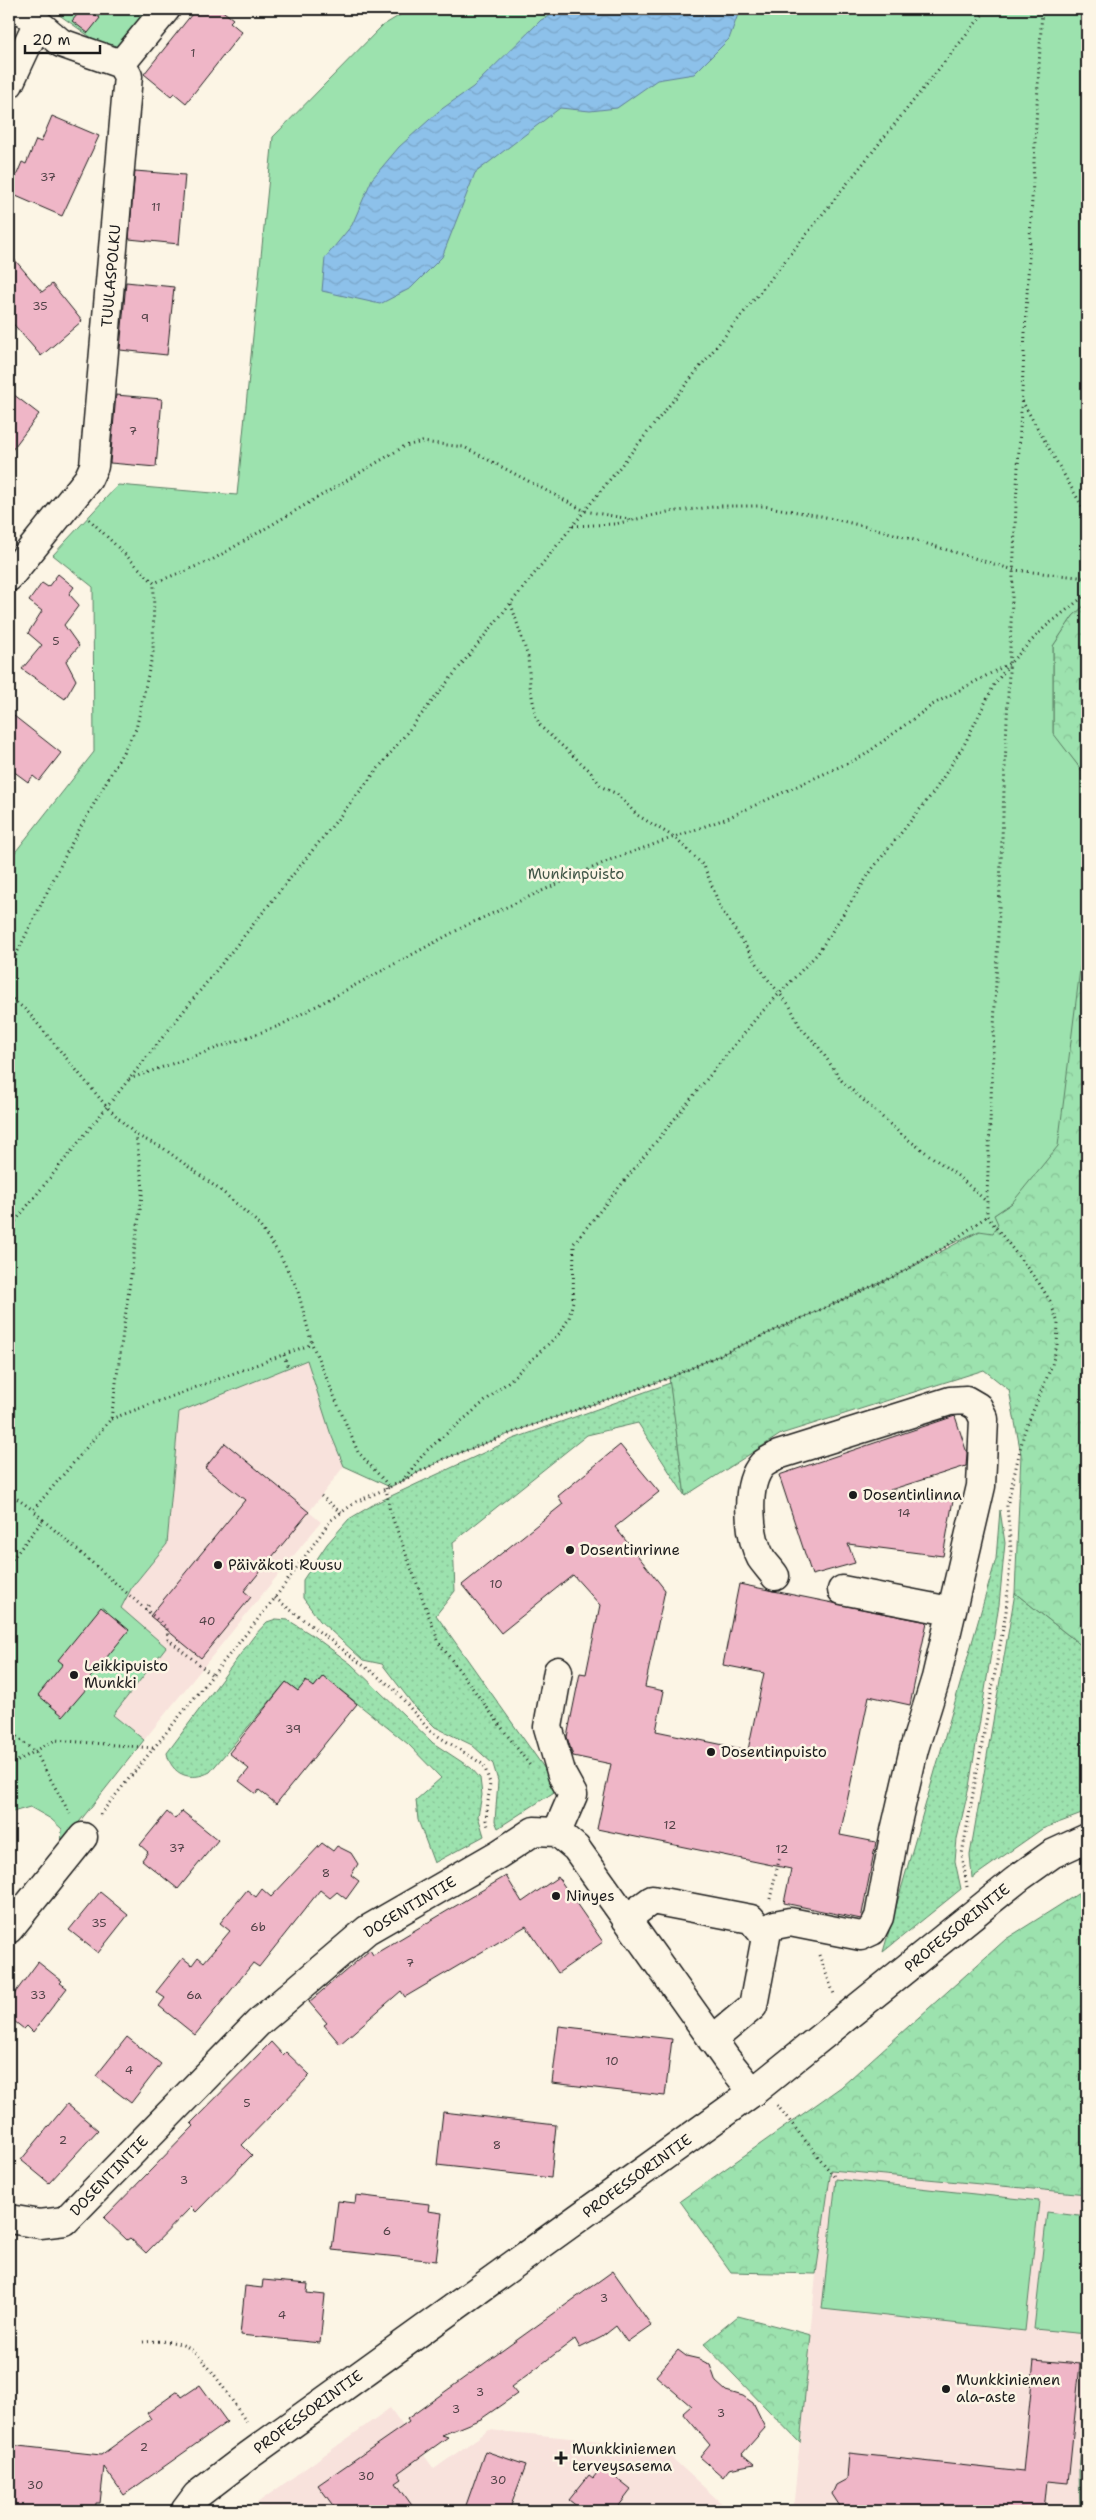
<svg xmlns="http://www.w3.org/2000/svg" width="1096" height="2520" font-family="'Shantell Sans',sans-serif">
<style>
.built{fill:#f8e2dc}
.grass{fill:url(#grass-dots);stroke:#5c7f65}
.forest{fill:url(#forest-crowns);stroke:#5c7f65}
.park{fill:#9ce2ae;stroke:#5c7f65}
.water{fill:url(#water-waves);stroke:#607f98}
.building{fill:#efb6c7;stroke:#1c1c1c}
.lines{fill:none;stroke-linecap:round;stroke-linejoin:round}
.minor-casing{stroke:#1c1c1c;stroke-width:31}
.path{stroke:#1c1c1c;stroke-width:3;stroke-dasharray:1 4;stroke-linecap:butt}
.minor{stroke:#fcf5e5;stroke-width:28}
.poi-dot{fill:#1c1c1c;stroke:#fcf5e5;stroke-width:2}
.labels{text-anchor:middle;stroke-width:5;stroke-linejoin:round;paint-order:stroke}
.number-label{font-size:12px;fill:#514247}
.street-label{font-size:15px;fill:#1c1c1c;stroke:#fcf5e5}
.park-label{font-size:15px;fill:#425748;stroke:#fcf5e5}
.poi-label{font-size:15px;fill:#1c1c1c;stroke:#fcf5e5;text-anchor:start}
</style>
<defs>
<pattern id="grass-dots" width="8" height="8" patternUnits="userSpaceOnUse" patternTransform="scale(1.25)"><rect width="8" height="8" fill="#9ce2ae"/><path d="M2 2h.1M6 6h.1" fill="none" stroke="#86c195" stroke-width="1.8" stroke-linecap="round"/></pattern>
<pattern id="forest-crowns" width="20" height="18" patternUnits="userSpaceOnUse" patternTransform="scale(1.25)"><rect width="20" height="18" fill="#9ce2ae"/><path d="M2 6a3 3 0 1 1 6 0M12 15a3 3 0 1 1 6 0" fill="none" stroke="#86c195"/></pattern>
<pattern id="water-waves" width="16" height="10" patternUnits="userSpaceOnUse" patternTransform="scale(1.25)"><rect width="16" height="10" fill="#8dc1ea"/><path d="M0 5q4-4 8 0t8 0" fill="none" stroke="#79a5c8"/></pattern>
</defs>
<rect width="100%" height="100%" fill="#fcf5e5"/>
<filter id="ink" filterUnits="userSpaceOnUse"><feTurbulence type="fractalNoise" baseFrequency=".02" numOctaves="2"/><feDisplacementMap in="SourceGraphic" scale="10" xChannelSelector="R" yChannelSelector="G"/><feConvolveMatrix kernelMatrix="1 2 1 2 8 2 1 2 1" color-interpolation-filters="sRGB"/></filter>
<g filter="url(#ink)">
<path class="built" d="M308,1360L330,1432L344,1466L309,1512L321,1522L144,1740L113,1715L166,1647L121,1608L132,1587L167,1544L179,1412Z
M830,2170L1087,2194V2488L1085,2511H793L816,2274Z
M390,2408L434,2469L489,2430L660,2447L730,2511H263L257,2503Z"/>
<path class="grass" d="M670,1383L685,1496L638,1423L587,1435L453,1542L455,1591L436,1615L559,1789L498,1828L495,1821L498,1781L493,1764L472,1745L435,1727L415,1707L382,1664L363,1660L320,1621L303,1598V1580L327,1544L349,1519L376,1503L513,1439Z
M1000,1510L1005,1543L999,1605L969,1787L957,1839L955,1861L961,1889L883,1952L996,1559Z
M1015,1593L1087,1650V1812L1042,1829L972,1878L970,1855Z
M276,1619L288,1620L312,1635L351,1664L433,1743L471,1768L480,1778L482,1795L478,1816L484,1836L434,1863L418,1820L416,1800L441,1778L408,1744L323,1676L314,1687L306,1681L298,1691L286,1682L210,1772C191,1782 171,1775 167,1753L254,1636L267,1622Z"/>
<path class="forest" d="M1087,603V1650L1015,1593L1021,1454L1009,1390L984,1370L781,1434L685,1496L669,1378L897,1275L980,1231L994,1215L1012,1203L1083,945V772L1053,734V646L1073,616Z
M1087,1888V2194L831,2170L816,2274L731,2272L680,2201L841,2087L1006,1939Z
M738,2316L811,2335L800,2443L704,2344Z
M1087,2384V2511H1080L1079,2470Z"/>
<path class="park" d="M51,9H153L119,47L112,49L103,46Z
M410,9H1087V603L1073,616L1053,646V733L1083,772V945L1058,1146L1012,1203L994,1215L998,1224L993,1233L979,1231L945,1247L897,1275L669,1378L527,1427L444,1459L390,1487L344,1466L330,1432L307,1360L179,1412L167,1544L132,1587L121,1608L166,1647L113,1715L144,1740L61,1845L62,1829L51,1819L30,1807L9,1813V860L94,752L93,587L53,555L118,485L237,495L273,137L382,26Z
M836,2179L1039,2201L1025,2331L822,2309Z
M1047,2212L1087,2217V2334L1034,2329Z"/>
<path class="water" d="M563,9L599,12L602,9H740L729,39L694,74L657,80L617,108L590,111L560,108L475,173L442,257L411,288L380,304L322,291L325,258L352,225L372,179L399,147L439,111L473,87L541,20Z"/>
<path class="building" d="M82,9H88L100,18L88,33L72,21Z
M196,9H220L233,19L230,22L242,32L186,103L174,93L171,96L144,74Z
M52,116L99,136L62,216L9,193L22,162L26,164L36,140L41,142Z
M135,171L185,175L179,244L129,239Z
M9,253L42,292L52,284L82,321L41,356L9,319Z
M126,282L174,287L167,355L120,350Z
M9,391L39,414L9,454Z
M116,395L162,399L156,467L110,463Z
M58,574L74,587L69,594L79,605L64,625L79,646L66,661L76,680L65,699L22,669L42,645L28,633L42,611L29,601L42,583L48,587Z
M9,712L61,753L39,781L33,776L28,782L9,768Z
M955,1416L967,1453L966,1466L890,1490L953,1500L943,1556L848,1544L855,1563L812,1575L779,1475Z
M225,1443L309,1512L244,1591L251,1597L201,1658L150,1616L245,1500L205,1468Z
M620,1445L659,1492L615,1527L665,1590L645,1687L664,1691L656,1731L748,1750L764,1673L723,1665L739,1584L927,1622L910,1705L869,1696L840,1835L876,1842L861,1919L784,1903L791,1869L597,1829L611,1764L573,1756L567,1737L580,1673L586,1674L600,1605L573,1575L501,1633L462,1585L563,1504L558,1496Z
M101,1607L129,1630L84,1685L87,1688L63,1716L38,1695L63,1664L58,1660Z
M323,1676L357,1704L276,1804L259,1790L256,1794L239,1781L249,1769L229,1753L286,1682L298,1691L306,1681L314,1687Z
M182,1811L218,1840L178,1889L142,1860L148,1852L140,1845L167,1812L175,1819Z
M322,1843L333,1851L337,1846L351,1853L358,1864L351,1875L359,1881L346,1899L337,1892L330,1898L320,1890L259,1967L253,1963L195,2035L159,2006L165,1998L156,1992L183,1958L192,1965L198,1957L204,1962L230,1931L220,1923L247,1890L256,1897L262,1889L271,1897Z
M506,1876L522,1902L558,1877L603,1942L558,1973L526,1926L405,1997L401,1991L340,2044L324,2025L327,2023L309,2002L370,1950L373,1955Z
M100,1892L128,1915L98,1953L69,1930Z
M38,1962L62,1981L60,1983L67,1988L33,2032L27,2026L24,2029L9,2017V2001Z
M559,2026L672,2039L665,2096L552,2083Z
M127,2037L161,2064L131,2103L96,2076Z
M271,2042L283,2055L286,2052L310,2075L242,2145L252,2155L196,2212L191,2207L146,2253L130,2238L127,2240L104,2218L194,2126L191,2123Z
M67,2104L98,2130L49,2183L21,2160Z
M443,2112L556,2125L551,2178L437,2165Z
M356,2195L429,2204L428,2211L442,2213L436,2261L332,2250L338,2201L355,2203Z
M613,2271L651,2325L627,2342L616,2326L602,2337L580,2348L575,2339L511,2387L517,2394L481,2419L442,2435L448,2437L398,2473L402,2479L396,2483L416,2511H337L318,2485L409,2422L407,2419Z
M263,2280L308,2284L307,2293L325,2295L320,2343L240,2335L245,2286L262,2288Z
M678,2350L686,2356L699,2359L710,2365L716,2382L726,2391L743,2396L753,2403L765,2428L742,2454L754,2464L729,2469L723,2477L700,2457L710,2445L683,2413L691,2406L656,2376Z
M1034,2360L1080,2364L1068,2483L1047,2481L1044,2511H843L832,2494L836,2485L847,2479L849,2453L1023,2472Z
M200,2385L227,2422L124,2495L104,2467L100,2503H96L95,2511H9V2445L101,2455L151,2419L147,2413L178,2391L182,2397Z
M485,2451L526,2465L509,2511H464Z
M602,2467L631,2490L615,2511H583L569,2500L589,2475L593,2478Z"/>
<g class="lines">
<g class="minor-casing">
<path id="minor" d="M121,64L166,9
M9,84L37,24
M9,577L88,479L94,466L128,76L121,64L61,43L21,9
M842,1590L950,1611
M557,1832L573,1795L562,1775L548,1727L558,1671
M626,1919L652,1900L751,1919L766,1937L753,2006L712,2040
M9,1929L83,1837
M762,1933L775,1925L790,1922L861,1936L872,1931L879,1917L895,1831L914,1749L936,1678L981,1486L984,1419L978,1407L966,1400L950,1401L778,1455C774,1458 766,1461 762,1465C744,1485 749,1536 761,1558C765,1564 771,1570 775,1576
M9,2219L40,2224L65,2221L258,2023L367,1930L499,1854L534,1831L557,1832L576,1848L727,2060L753,2092
M185,2511L197,2495L248,2456L753,2092L1021,1876L1052,1854L1087,1838"/>
</g>
<path class="path" d="M1022,401L1087,515
M89,519L154,583L212,560L405,446L422,442L464,447L585,511L635,520
M573,526L615,524L668,512L722,506H763L821,516L884,531L1014,570L1087,578
M511,604L528,657L530,686L536,717L541,727L589,770L602,787L617,794L637,815L674,837L704,866L721,909L766,977L790,1006L800,1027L818,1046L842,1081L902,1135L958,1176L987,1202
M9,969L69,848L136,729L153,652L154,583
M9,996L27,1011L107,1107L136,1135L163,1148L224,1193L257,1222L280,1255L297,1288L312,1344L358,1452L390,1487L356,1502L331,1520L275,1598L98,1817
M129,1079L279,1026L467,925L610,860L725,819L863,756L932,705L1010,663L1045,627L1087,594
M9,1229L987,9
M284,1355L288,1368
M111,1419L312,1344
M402,1481L426,1451L509,1381L560,1333L569,1318L573,1301L574,1243L758,1016L818,953L873,868L933,793L964,745L994,685L1008,666
M390,1487L444,1459L527,1427L669,1378L897,1275L945,1247L987,1216
M386,1488L390,1511L439,1643L531,1767
M9,1493L33,1510
M321,1496L341,1513
M43,1520L167,1628L168,1639L212,1675
M9,1563L43,1520L33,1510L111,1419L143,1188L136,1136
M275,1598L393,1688L430,1731L484,1765L490,1783L486,1820L489,1829
M145,1610L151,1602
M9,1730L36,1753L70,1814
M9,1766L55,1740L153,1748
M967,1887L962,1854L1006,1612L1011,1550L1007,1506L1024,1433L1052,1365L1057,1345L1058,1323L1050,1301L1039,1283L987,1216V1195L1016,505L1042,9
M770,1899L780,1856
M819,1955L834,1994
M777,2105L836,2179
M143,2342C157,2341 172,2340 185,2346C206,2355 233,2404 248,2424"/>
<use href="#minor" class="minor"/>
</g>
</g>
<g class="poi-dot">
<circle cx="853" cy="1495" r="5"/>
<circle cx="570" cy="1550" r="5"/>
<circle cx="218" cy="1565" r="5"/>
<circle cx="74" cy="1675" r="5"/>
<circle cx="711" cy="1752" r="5"/>
<circle cx="556" cy="1896" r="5"/>
<circle cx="946" cy="2389" r="5"/>
<path d="M558.5 2450.5h5v5h5v5h-5v5h-5v-5h-5v-5h5z"/>
</g>
<g class="labels">
<g class="number-label">
<text x="193" y="57">1</text>
<text x="48" y="181">37</text>
<text x="156" y="211">11</text>
<text x="40" y="310">35</text>
<text x="145" y="322">9</text>
<text x="133" y="435">7</text>
<text x="56" y="645">5</text>
<text x="904" y="1517">14</text>
<text x="496" y="1588">10</text>
<text x="207" y="1625">40</text>
<text x="293" y="1733">39</text>
<text x="670" y="1829">12</text>
<text x="177" y="1852">37</text>
<text x="782" y="1853">12</text>
<text x="326" y="1877">8</text>
<text x="99" y="1927">35</text>
<text x="258" y="1931">6b</text>
<text x="410" y="1967">7</text>
<text x="38" y="1999">33</text>
<text x="194" y="1999">6a</text>
<text x="612" y="2065">10</text>
<text x="129" y="2074">4</text>
<text x="247" y="2107">5</text>
<text x="63" y="2144">2</text>
<text x="497" y="2149">8</text>
<text x="184" y="2184">3</text>
<text x="387" y="2235">6</text>
<text x="604" y="2302">3</text>
<text x="282" y="2319">4</text>
<text x="480" y="2396">3</text>
<text x="456" y="2413">3</text>
<text x="721" y="2417">3</text>
<text x="144" y="2451">2</text>
<text x="366" y="2480">30</text>
<text x="498" y="2484">30</text>
<text x="35" y="2489">30</text>
</g>
<g class="street-label">
<text transform="translate(111 276) rotate(-85)" y="5">TUULASPOLKU</text>
<text transform="translate(410 1907) rotate(-31)" y="5">DOSENTINTIE</text>
<text transform="translate(957 1928) rotate(-39)" y="5">PROFESSORINTIE</text>
<text transform="translate(109 2176) rotate(-46)" y="5">DOSENTINTIE</text>
<text transform="translate(637 2176) rotate(-36)" y="5">PROFESSORINTIE</text>
<text transform="translate(308 2412) rotate(-36)" y="5">PROFESSORINTIE</text>
</g>
<g class="park-label">
<text x="576" y="879">Munkinpuisto</text>
</g>
<g class="poi-label">
<text x="863" y="1500">Dosentinlinna</text>
<text x="580" y="1555">Dosentinrinne</text>
<text x="228" y="1570">Päiväkoti Ruusu</text>
<text x="84" y="1671">Leikkipuisto<tspan x="84" dy="17">Munkki</tspan></text>
<text x="721" y="1757">Dosentinpuisto</text>
<text x="566" y="1901">Ninyes</text>
<text x="956" y="2385">Munkkiniemen<tspan x="956" dy="17">ala-aste</tspan></text>
<text x="572" y="2454">Munkkiniemen<tspan x="572" dy="17">terveysasema</tspan></text>
</g>
</g>
<rect width="1096" height="2520" fill="none" stroke="#fcf5e5" stroke-width="30"/>
<rect x="15" y="15" width="1066" height="2490" fill="none" stroke="#1c1c1c" stroke-width="2" filter="url(#ink)"/>
<path d="M25 45v8h75v-8" fill="none" stroke="#1c1c1c" stroke-width="2.5"/>
<text x="32" y="45" font-size="15" fill="#1c1c1c" stroke="#fcf5e5" stroke-width="4" paint-order="stroke">20 m</text>
</svg>
